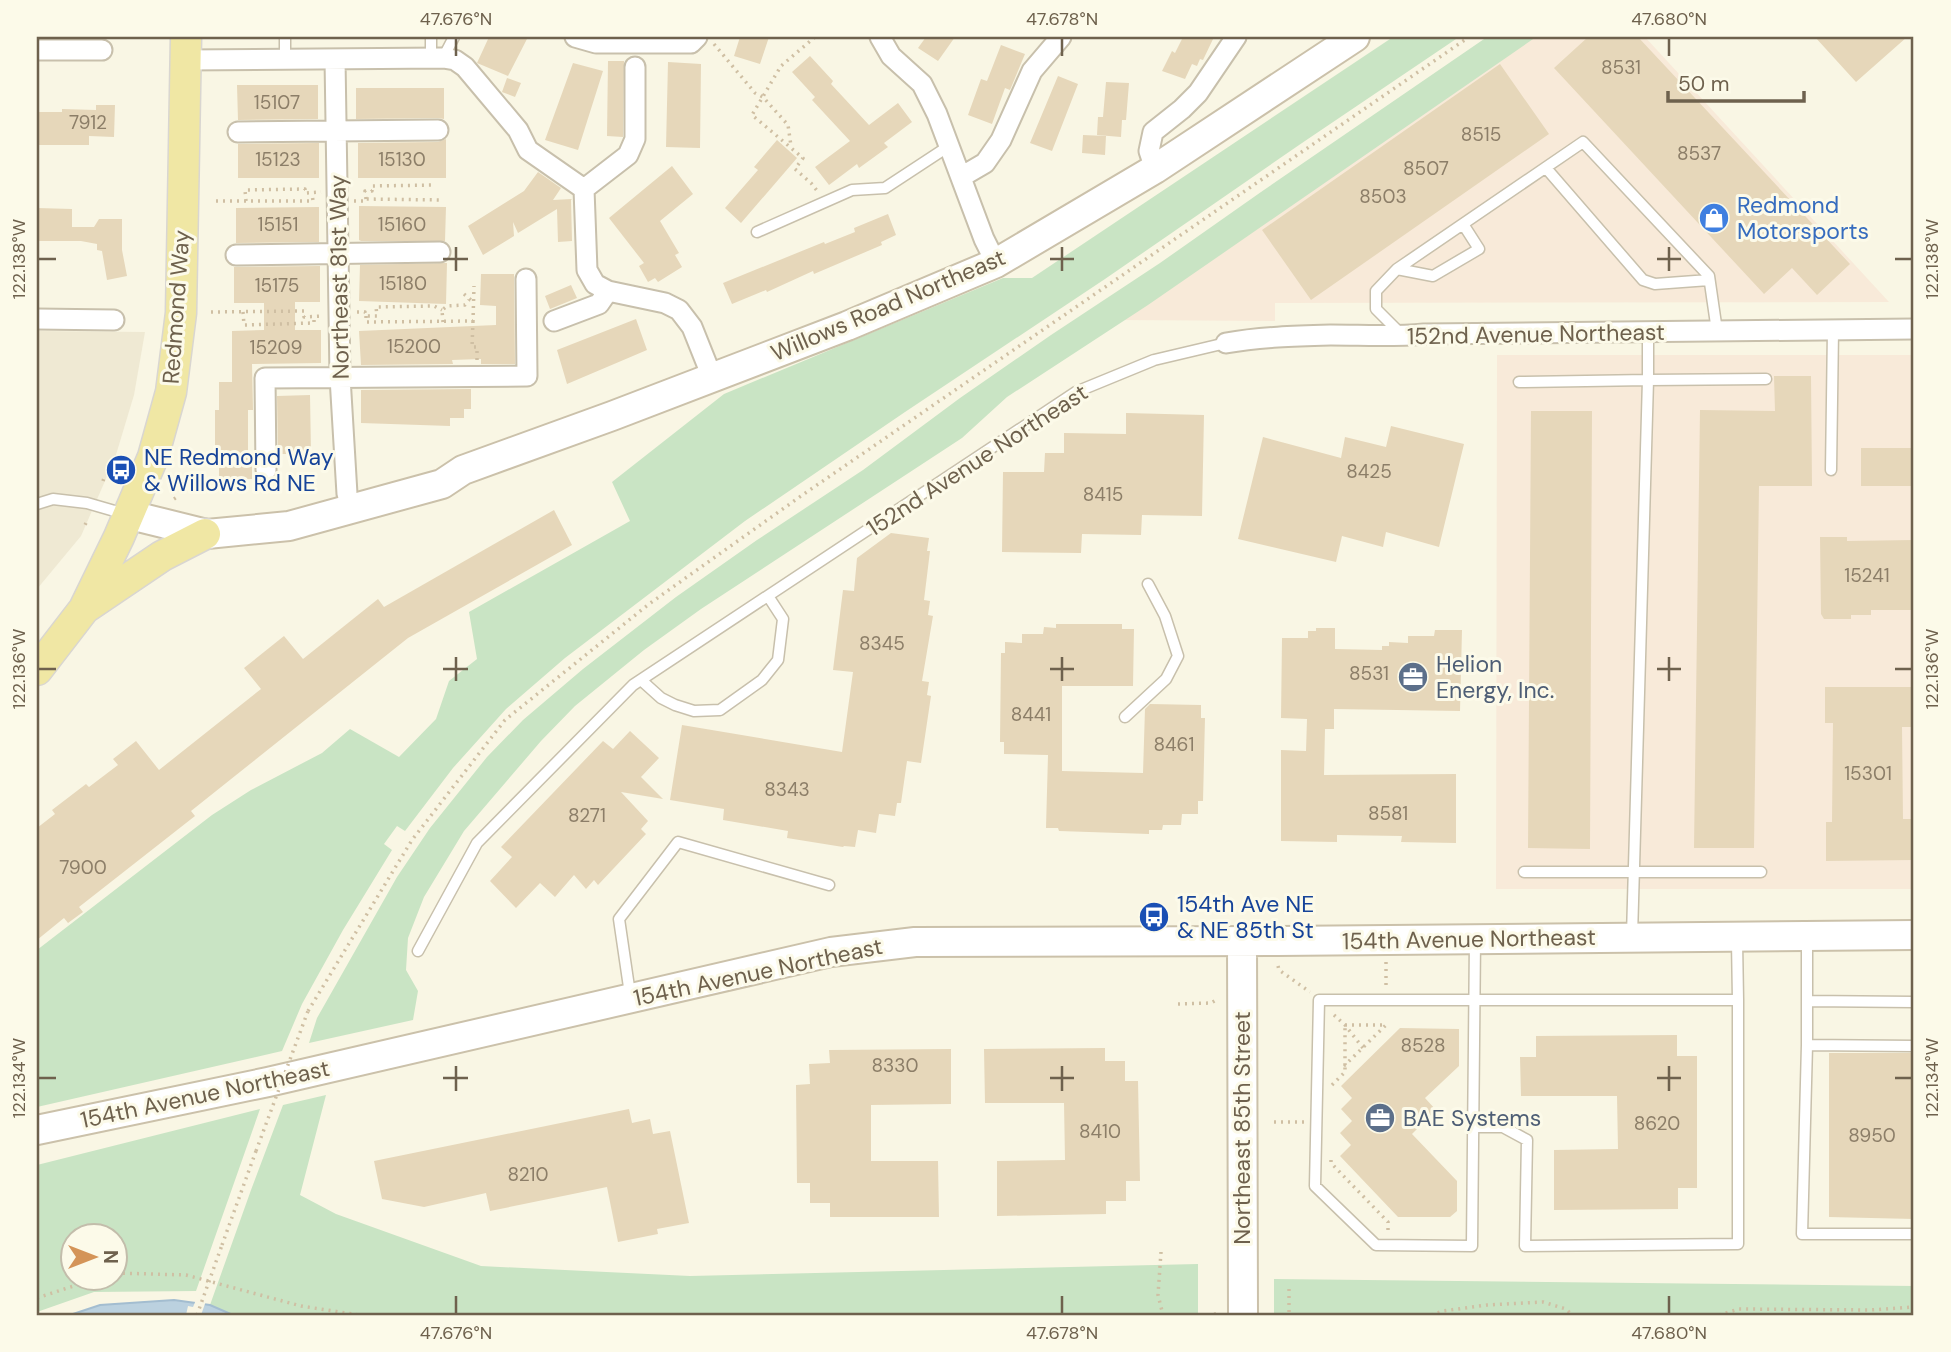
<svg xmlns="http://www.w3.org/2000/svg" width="1951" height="1352" font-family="'DM Sans',sans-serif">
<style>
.residential{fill:#efe9d3}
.commercial{fill:#f8ead9}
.green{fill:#c9e4c4;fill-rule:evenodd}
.water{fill:#bbd1df;stroke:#a3bdd0;stroke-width:2}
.pier{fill:#f9f6e4}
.building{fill:#e6d7ba}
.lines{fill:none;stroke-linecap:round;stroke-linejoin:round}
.lane-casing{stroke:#c8c0ac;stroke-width:13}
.street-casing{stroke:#c8c0ac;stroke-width:23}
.secondary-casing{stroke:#cbc1aa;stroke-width:32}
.primary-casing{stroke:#d9d6d1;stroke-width:33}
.path{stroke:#cfbfa3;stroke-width:3.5;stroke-dasharray:2 5;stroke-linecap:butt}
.lane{stroke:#fff;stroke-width:10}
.street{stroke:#fff;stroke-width:19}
.secondary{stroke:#fff;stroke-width:28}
.primary{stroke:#f0e7a4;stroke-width:30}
.path-bridge{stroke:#cfbfa3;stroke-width:3.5;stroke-dasharray:2 5;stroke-linecap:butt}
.ticks{fill:none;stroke:#6e614d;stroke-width:2.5}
.labels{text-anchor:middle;stroke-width:6;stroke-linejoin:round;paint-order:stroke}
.number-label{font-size:19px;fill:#8c7e68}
.shop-label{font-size:23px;fill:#366cbe;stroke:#fcfae9;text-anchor:start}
.street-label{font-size:23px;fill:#6e614d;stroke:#fcfae9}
.transit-label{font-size:23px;fill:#164399;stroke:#fcfae9;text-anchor:start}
.service-label{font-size:23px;fill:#4e5e75;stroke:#fcfae9;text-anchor:start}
.neatline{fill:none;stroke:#6e614d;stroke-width:2.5}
.ticks-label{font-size:18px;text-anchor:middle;fill:#6e614d}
</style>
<rect width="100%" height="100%" fill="#f9f6e4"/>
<path class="residential" d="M37,331L145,332L134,395L115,458L81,536L37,589Z"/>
<path class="commercial" d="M1519,37H1645L1889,302L1275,303V321L1119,320Z
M1497,355H1914V889H1496Z"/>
<path class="green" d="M1393,37H1459L1302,143L1105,279L905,412L745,521L565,658L506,709L453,768L405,831L397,826L384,844L392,850L343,930L302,1004L282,1051L37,1107V950L212,815L251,790L322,753L350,729L399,757L436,719L449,681L477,659L469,612L630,521L612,482L724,394L1003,278H1032Z
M1487,37H1536L1148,305L1007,397L962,438L701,609L644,650L575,706L541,741L464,831L424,897L408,938L406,970L418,991L413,1020L309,1043L317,1018L397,877L430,828L487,757L523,720L583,669L676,597L757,540L863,470L960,398L1051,335L1160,263L1261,192Z
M326,1095L300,1195L336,1214L481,1266L690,1276L1198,1264V1315H233L210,1305L251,1190L283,1105Z
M260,1109L196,1291L94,1292L37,1312V1165ZM116,1236V1278H74V1236Z
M1274,1279L1914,1286V1315H1274Z"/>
<path class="water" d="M174,1300L210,1305L233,1315H70L100,1305Z"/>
<path class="pier" d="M196,1300L206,1301L201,1315H186L188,1306L193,1307Z"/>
<path class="building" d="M489,37H528L508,76L477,63Z
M740,37H769L760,64L734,56Z
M926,37H955L938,61L918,48Z
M1183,37H1214L1203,60L1200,59L1197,66L1192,64L1185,79L1162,71L1172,51L1175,53Z
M1588,37H1638L1850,264L1817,295L1792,268L1764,294L1554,68Z
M1815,37H1907L1856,82Z
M1001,45L1025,54L1010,90L1005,88L992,124L968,115L981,79L987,81Z
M810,56L833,81L831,84L869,125L898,103L912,122L884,143L888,147L859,168L857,164L829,185L815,167L850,141L812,100L815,97L792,72Z
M608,61H624L623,137L607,136Z
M668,62L701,64L700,148L666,147Z
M573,63L603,71L578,150L545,140Z
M1500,64L1549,134L1311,300L1262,230Z
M1058,76L1078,84L1052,151L1030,143Z
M507,78L521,83L515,97L502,92Z
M1106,82L1129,83L1126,120H1122L1121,137L1097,135L1098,117H1103Z
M237,85H318V119L238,120Z
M356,88H444V119L438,118L356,119Z
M96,105H115L114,137L89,136V145H37V112H62V109L96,110Z
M1083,135L1106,136L1105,155L1082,153Z
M446,139V178H358V143L438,142Z
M777,140L797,158L741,223L725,208L758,170L754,167Z
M319,143V178H238V144Z
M672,166L693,194L660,221L679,253L675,255L682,267L658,282L655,278L648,282L639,266L644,263L609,218Z
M538,172L561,188L553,200L572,199L571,200L572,241L558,242L557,209L518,233L513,222L514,236L483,255L468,226L524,191Z
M359,206L446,207L445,241H361L359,240Z
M319,207V242L236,243V208Z
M37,208L72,209V227H94L99,219H122V250L127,276L107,280L102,251L97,250V244L81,241H37Z
M888,214L896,235L881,242L882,245L814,274L813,271L767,292L766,290L732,304L723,283L824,242L825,244L855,232L854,228Z
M445,263H447L446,304L359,301L360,265Z
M320,266V302H295V330H321V363L252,364L253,410H248V463H252V479H219V465H215V410H219V382H232V331L264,330V303H234V267Z
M481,274H514L515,364H481V359L452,360L453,364L361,365L359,331L496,325V306L480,305Z
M571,285L577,298L550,309L545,296Z
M636,319L647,350L567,384L557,350Z
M1774,376H1811L1812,486H1759L1754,848H1694L1700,410L1775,411Z
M471,389V409H464V418H450V426L361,423V390Z
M310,395L311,454H278L277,396Z
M1531,411H1592L1590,849L1528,848Z
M1126,413L1204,415L1202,516L1142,515L1141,535L1082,534L1081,553L1002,552L1003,472H1044L1045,453H1064V433L1126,434Z
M1391,426L1464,444L1439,547L1386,532L1383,547L1342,536L1336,562L1238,539L1263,437L1341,458L1345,437L1386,447Z
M1861,448H1914V486H1861Z
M554,510L572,545L408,638L191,811L195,816L79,907L83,912L68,923L64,918L37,940V828L55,814L52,810L86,784L89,787L118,765L113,759L136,741L159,770L261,689L244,668L284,636L303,659L378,599L384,607Z
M891,533L929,538L927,551H930L924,600L930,601L928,615L933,616L922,681L929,682L927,695L931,696L921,763L907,761L901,803H897L895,816L879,814L876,833L858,830L855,847L844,846L843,847L787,838L788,831L723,820L724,809L670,800L682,725L842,752L853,672L833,670L843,590L854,591L857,558Z
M1820,537H1847V541L1914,540V610H1871V615H1851V619H1824L1821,614Z
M1056,624H1122V629H1134L1133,686H1062V771L1143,773L1145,709L1150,704L1201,705V718H1205L1203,801H1198V814H1182L1181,825H1163L1162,830H1149V834L1059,831L1058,828H1046L1048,755L1004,754V742H1000L1001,653H1005V642L1022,643V634H1043L1044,627L1056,628Z
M1316,628H1335V649L1382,650V646H1389V642L1408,643V636H1434L1435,630H1462L1460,711L1334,709V729H1325L1324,775L1456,774V843L1401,842L1402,836L1337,835V842L1281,841V750L1306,751L1307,719L1281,718L1282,638H1308V631H1316Z
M1825,687H1914V727H1902L1903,819H1914V860L1826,861V822H1832L1833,723H1825Z
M630,731L659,758L641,777L663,799L621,792L648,821L641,829L646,834L598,885L594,880L586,889L574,875L555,897L540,883L516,908L490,881L512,857L501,847L603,741L613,749Z
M1400,1028L1459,1029V1066L1425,1098L1436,1110L1412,1134L1457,1181V1211L1450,1217H1398L1340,1156L1351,1145L1340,1133L1352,1121L1341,1109L1352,1098L1341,1086Z
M1677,1035V1056H1697V1188H1678V1209L1554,1210V1150L1618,1149L1617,1096H1521L1520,1057H1536V1036Z
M1105,1048V1061H1125V1081H1138L1140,1181H1126V1201H1106V1214L997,1216V1161L1065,1160L1064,1103H985L984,1049Z
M951,1049V1104L871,1105V1161H938L939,1217H830V1203H810V1183H797L796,1085L810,1084L809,1064L830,1063L829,1050Z
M1829,1053H1914V1219L1829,1217Z
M629,1109L632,1123L650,1119L653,1134L670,1131L689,1223L657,1229L658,1234L618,1242L607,1187L490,1211L486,1193L424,1207L382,1199L374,1161Z"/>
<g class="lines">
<g class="lane-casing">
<path id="lane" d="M285,37V59
M431,37V58
M443,58L454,37
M1546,168L1643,280L1655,284L1709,280
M1463,224L1479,249L1433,276L1397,269L1583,142L1709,276L1717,331
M757,232L852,190L885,188L949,146
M1397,269L1376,291V309L1401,334
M1519,382L1648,380V332
M1831,470L1833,330
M37,504L53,499L87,503L125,514
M641,680L661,698L675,705L694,711L720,710L762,680L778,660L783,619L768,596
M1125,717L1166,679L1178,656L1165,616L1148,584
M1524,872H1761
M1632,936L1648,380L1766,379
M1807,937V1045L1802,1234H1914
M1737,941L1738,1000
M418,951L477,843L633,685L1076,392L1154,360L1226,343
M630,994L619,919L678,842L829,885
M1807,1001L1914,1002
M1807,1045L1914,1046
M1473,1127H1503L1527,1140L1525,1246L1738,1244V1000H1319L1315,1186L1376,1245L1472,1246L1475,940"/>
</g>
<g class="street-casing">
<path id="street" d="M575,37L596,43H691L697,37
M880,37L891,56L922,84L937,114L984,239L996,263
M37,50H102
M335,59L340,377L347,494
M185,60L443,58L455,60L465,67L518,130L528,150L584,189L587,270L595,284L608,291L665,303L679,310L692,327L712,377
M238,132L438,130
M1155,169L1149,151L1153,132L1182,109L1198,93L1236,37
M961,177L985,163L1001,140L1032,71L1061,37
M584,189L628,155L635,139V67
M236,255L440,252
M37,319L114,320
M554,321L599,304L608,291
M1226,343C1260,337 1296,336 1331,335C1362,335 1393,337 1424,334L1914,329
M266,470L265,378L527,376L526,279"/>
</g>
<g class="secondary-casing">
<path id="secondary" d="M130,515L207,534L289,526L442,484L463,470L612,416L847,326L996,263L1155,169L1355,37
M1242,942L1243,1315
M37,1130L268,1082L831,952L915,942L1278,941L1914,935"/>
</g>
<g class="primary-casing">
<path id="primary" d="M85,608L162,556L205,534
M37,670L84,609L119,537L153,457L171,392L181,313L186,37"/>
</g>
<path class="path" d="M815,37L781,66L752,115L803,158L795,169L811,183L818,192
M714,44L755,93L763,97L788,125L791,146
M366,199L365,191H372V186L433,185
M216,201H313L312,193
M246,201L245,190L305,189V193L321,192
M354,201H365L366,199L443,200
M464,294L471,300
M211,312L304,311V317L323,316
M243,312L244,325L314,323V317
M357,312H365L366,316H377L376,307L434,306L442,310
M366,316V322L473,321L474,286
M473,321L472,347H477V360
M443,322L442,310L447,306L465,305L469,300
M111,471L115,472
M103,481L104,478
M174,499L177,497
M86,523L85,525L87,526
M1386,962V986
M1278,966L1279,970L1310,992
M1178,1004L1211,1003L1218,999
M308,1011L412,840L505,720L649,604L801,496L1469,37
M1334,1015L1345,1025L1363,1048
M1345,1025H1386L1345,1065Z
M1332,1085L1345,1072V1065
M1274,1122H1304
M1331,1160V1163L1388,1222V1233
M222,1245L256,1151
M1161,1252L1158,1295L1163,1315
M116,1273L186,1275L301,1306L359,1315
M1289,1289V1315
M37,1298L98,1278
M1207,1315L1217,1314
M1431,1315L1443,1311L1487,1305L1543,1302L1566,1309L1572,1315
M1719,1315L1739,1309L1870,1310L1914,1307"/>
<use href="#lane" class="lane"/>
<use href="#street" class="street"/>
<use href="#secondary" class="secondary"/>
<use href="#primary" class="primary"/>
<path class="path-bridge" d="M256,1151L308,1011
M197,1315L222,1245"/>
</g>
<path class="ticks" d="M456,38V56M1062,38V56M1669,38V56M456,247V271M1062,247V271M1669,247V271M38,259H56M443,259H468M1050,259H1074M1657,259H1681M1895,259H1912M456,657V681M1062,657V681M1669,657V681M38,669H56M443,669H468M1050,669H1074M1657,669H1681M1895,669H1912M456,1066V1091M1062,1066V1091M1669,1066V1091M38,1078H56M443,1078H468M1050,1078H1074M1657,1078H1681M1895,1078H1912M456,1296V1314M1062,1296V1314M1669,1296V1314"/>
<defs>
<g id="shop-disc" transform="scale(1.575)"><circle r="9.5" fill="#3f7fe0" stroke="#fcfae9"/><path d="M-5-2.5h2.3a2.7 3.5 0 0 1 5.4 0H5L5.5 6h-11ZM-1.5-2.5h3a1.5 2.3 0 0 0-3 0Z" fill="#fff"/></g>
<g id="bus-disc" transform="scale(1.575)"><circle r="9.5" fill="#1a4fb4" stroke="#fcfae9"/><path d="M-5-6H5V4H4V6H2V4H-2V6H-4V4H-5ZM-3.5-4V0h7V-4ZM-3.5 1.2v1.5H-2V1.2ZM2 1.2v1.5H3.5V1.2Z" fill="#fff"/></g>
<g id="office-disc" transform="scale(1.575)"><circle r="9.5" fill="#5c6f8a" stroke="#fcfae9"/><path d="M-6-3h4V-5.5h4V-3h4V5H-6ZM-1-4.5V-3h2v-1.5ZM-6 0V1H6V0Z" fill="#fff"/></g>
</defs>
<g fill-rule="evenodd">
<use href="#shop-disc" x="1714" y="218"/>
<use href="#bus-disc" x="121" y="470"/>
<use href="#office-disc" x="1413" y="677"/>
<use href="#bus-disc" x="1154" y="917"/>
<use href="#office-disc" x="1380" y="1118"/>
</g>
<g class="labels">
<g class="number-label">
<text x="1621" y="74">8531</text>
<text x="277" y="109">15107</text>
<text x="88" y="129">7912</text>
<text x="1481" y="141">8515</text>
<text x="1699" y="160">8537</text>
<text x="278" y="166">15123</text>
<text x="402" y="166">15130</text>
<text x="1426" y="175">8507</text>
<text x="1383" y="203">8503</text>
<text x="278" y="231">15151</text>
<text x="402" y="231">15160</text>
<text x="403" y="290">15180</text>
<text x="277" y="292">15175</text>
<text x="414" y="353">15200</text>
<text x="276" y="354">15209</text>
<text x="1369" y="478">8425</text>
<text x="1103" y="501">8415</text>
<text x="1867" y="582">15241</text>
<text x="882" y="650">8345</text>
<text x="1369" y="680">8531</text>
<text x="1031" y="721">8441</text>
<text x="1174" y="751">8461</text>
<text x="1868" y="780">15301</text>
<text x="787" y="796">8343</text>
<text x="1388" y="820">8581</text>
<text x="587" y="822">8271</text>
<text x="83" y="874">7900</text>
<text x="1423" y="1052">8528</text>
<text x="895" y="1072">8330</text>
<text x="1657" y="1130">8620</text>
<text x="1100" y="1138">8410</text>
<text x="1872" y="1142">8950</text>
<text x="528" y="1181">8210</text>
</g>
<g class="shop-label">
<text x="1737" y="213">Redmond<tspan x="1737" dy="26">Motorsports</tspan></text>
</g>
<g class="street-label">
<text transform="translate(339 277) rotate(-91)" y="8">Northeast 81st Way</text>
<text transform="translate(888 305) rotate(-23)" y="8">Willows Road Northeast</text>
<text transform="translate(176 307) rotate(-86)" y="8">Redmond Way</text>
<text transform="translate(1536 334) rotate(-1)" y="8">152nd Avenue Northeast</text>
<text transform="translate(977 460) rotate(-33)" y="8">152nd Avenue Northeast</text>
<text transform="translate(1469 939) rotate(-1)" y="8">154th Avenue Northeast</text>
<text transform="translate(758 972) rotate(-12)" y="8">154th Avenue Northeast</text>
<text transform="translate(205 1094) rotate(-12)" y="8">154th Avenue Northeast</text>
<text transform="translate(1242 1128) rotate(-90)" y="8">Northeast 85th Street</text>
</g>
<g class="transit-label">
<text x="144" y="465">NE Redmond Way<tspan x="144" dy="26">&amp; Willows Rd NE</tspan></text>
<text x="1177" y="912">154th Ave NE<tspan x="1177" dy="26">&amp; NE 85th St</tspan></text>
</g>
<g class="service-label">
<text x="1436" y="672">Helion<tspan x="1436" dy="26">Energy, Inc.</tspan></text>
<text x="1403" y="1126">BAE Systems</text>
</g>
</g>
<rect width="1951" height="1352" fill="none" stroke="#fcfae9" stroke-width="77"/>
<g transform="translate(94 1257) rotate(90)"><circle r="33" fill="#fcfae9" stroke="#c3bdab" stroke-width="2"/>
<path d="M0-5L12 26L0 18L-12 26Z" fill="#d49458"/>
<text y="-10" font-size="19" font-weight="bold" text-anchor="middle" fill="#6e614d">N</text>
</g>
<path d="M1668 91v10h136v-10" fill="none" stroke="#6e614d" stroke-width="3.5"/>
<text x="1678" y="91" font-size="21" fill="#6e614d" stroke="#fcfae9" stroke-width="5" paint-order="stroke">50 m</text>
<rect x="38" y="38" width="1874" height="1276" class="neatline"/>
<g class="ticks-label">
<text x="456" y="25">47.676°N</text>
<text x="1062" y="25">47.678°N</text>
<text x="1669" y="25">47.680°N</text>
<text transform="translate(1932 259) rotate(-90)" y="6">122.138°W</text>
<text transform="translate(19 259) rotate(-90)" y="6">122.138°W</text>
<text transform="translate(1932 669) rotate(-90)" y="6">122.136°W</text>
<text transform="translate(19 669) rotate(-90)" y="6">122.136°W</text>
<text transform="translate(1932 1078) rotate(-90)" y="6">122.134°W</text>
<text transform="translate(19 1078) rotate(-90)" y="6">122.134°W</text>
<text x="456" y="1339">47.676°N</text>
<text x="1062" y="1339">47.678°N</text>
<text x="1669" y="1339">47.680°N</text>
</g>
</svg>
